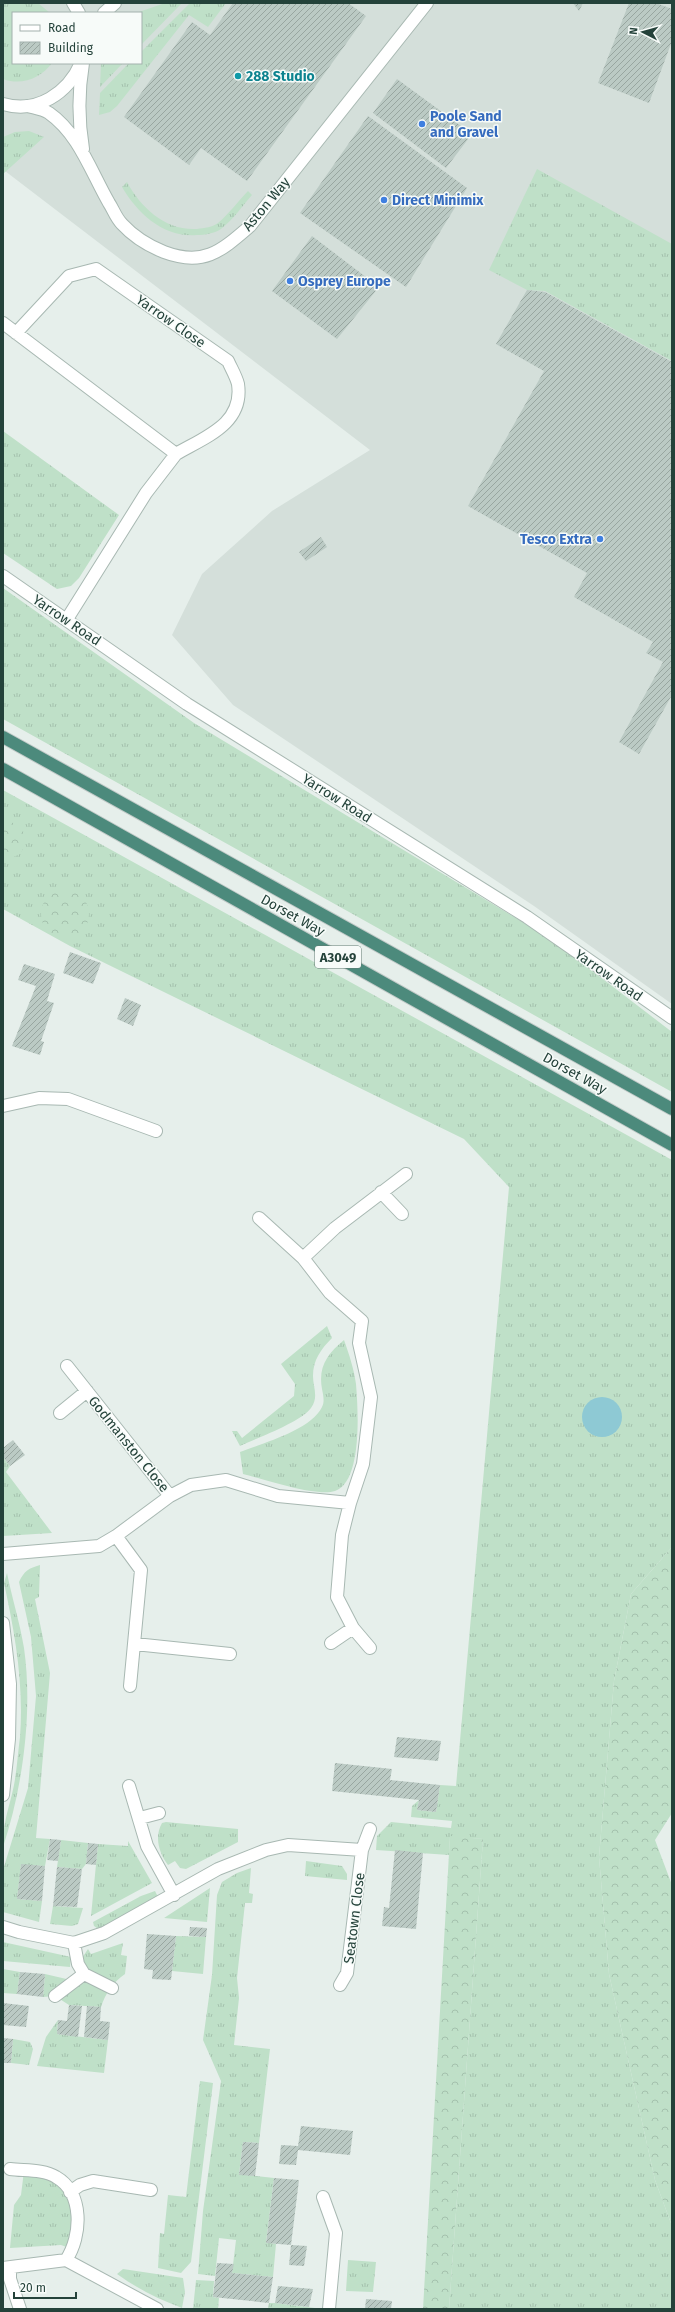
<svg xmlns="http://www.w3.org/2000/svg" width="675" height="2312" font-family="'Fira Sans',sans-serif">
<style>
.built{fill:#d4dfda;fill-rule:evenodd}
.grass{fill:url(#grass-tufts)}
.forest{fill:url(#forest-crowns)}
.water{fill:#8ec9d4}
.building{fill:url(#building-hatch)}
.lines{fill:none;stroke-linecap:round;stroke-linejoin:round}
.minor-casing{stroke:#a8b8b2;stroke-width:14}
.tertiary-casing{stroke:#a8b8b2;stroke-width:14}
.trunk-casing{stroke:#c2cac8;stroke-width:14}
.minor{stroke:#fff;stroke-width:12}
.tertiary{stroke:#fff;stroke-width:12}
.trunk{stroke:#4c8a7c;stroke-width:12}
.culture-dot{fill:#0f9aa8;stroke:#f7fbf9;stroke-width:1.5}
.shop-dot{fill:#3f7fe0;stroke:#f7fbf9;stroke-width:1.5}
.labels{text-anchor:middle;stroke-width:3;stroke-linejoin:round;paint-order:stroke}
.shield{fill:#f7fbf9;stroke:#637a73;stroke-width:1}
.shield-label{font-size:13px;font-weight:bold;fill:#24423a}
.culture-label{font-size:14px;font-weight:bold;fill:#0d838f;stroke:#f7fbf9;text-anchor:start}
.shop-label{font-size:14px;font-weight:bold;fill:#366cbe;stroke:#f7fbf9;text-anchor:start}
.street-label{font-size:14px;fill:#24423a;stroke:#f7fbf9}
</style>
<defs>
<pattern id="grass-tufts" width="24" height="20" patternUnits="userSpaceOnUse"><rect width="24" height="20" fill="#bfe0c8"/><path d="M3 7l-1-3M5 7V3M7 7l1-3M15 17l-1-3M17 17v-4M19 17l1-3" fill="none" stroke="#a4c1ad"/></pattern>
<pattern id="forest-crowns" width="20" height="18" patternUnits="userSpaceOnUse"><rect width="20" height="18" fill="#bfe0c8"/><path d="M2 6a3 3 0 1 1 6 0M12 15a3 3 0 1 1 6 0" fill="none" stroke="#a4c1ad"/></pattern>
<pattern id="building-hatch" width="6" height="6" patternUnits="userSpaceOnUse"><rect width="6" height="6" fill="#bbcac4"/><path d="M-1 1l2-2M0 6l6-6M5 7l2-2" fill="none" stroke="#98a6a0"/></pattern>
</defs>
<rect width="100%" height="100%" fill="#e6efeb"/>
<path class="built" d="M3,3H672V1004L534,906L233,705L172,635L202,574L272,511L370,450L5,171L3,172ZM13,13H141V63H13Z"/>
<path class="grass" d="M3,3H38L50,13H13V63H52C41,78 22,86 3,79Z
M165,3H182L141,45V13H136Z
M190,3H226L208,27L189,15L117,106L110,112L99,115L100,93L129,63H141V52Z
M101,63H123L100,87Z
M29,131L44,137L3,174V137L15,132Z
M537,169L672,244V361L545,291L527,290L489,270Z
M127,182C141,208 166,231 197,229C204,228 213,227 218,223C229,214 238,201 248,191L252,195C243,205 233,220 221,229C215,233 205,235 197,235C164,238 138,214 122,187Z
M3,431L119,515L79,578L71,586L57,589L3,553Z
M3,588L194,723L552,940L672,1032V1092L3,719Z
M3,790L672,1160V1547L631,1594L614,1681L599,1857L609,1974L655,2180L672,2226V2309H449L483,1839L450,1837L449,1855L376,1850L377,1836L391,1822L451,1828L452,1821L411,1817L412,1806L419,1800L417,1810L436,1812L440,1785L456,1786L509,1187L464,1139L70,946L3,909Z
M327,1326L332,1338C321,1349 313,1360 313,1376C313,1387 319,1397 311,1408C301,1422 257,1438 240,1446L232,1431H237L242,1438L294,1396L295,1384L281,1364Z
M344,1340C349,1354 354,1369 356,1384C358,1407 363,1482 335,1491C316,1497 264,1479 243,1474L240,1452C263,1443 311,1430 322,1407C325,1402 323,1394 322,1389C318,1367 327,1354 344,1340Z
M3,1457L10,1466L6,1472L52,1533L3,1536Z
M40,1565L39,1597L35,1599L50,1673L36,1838L50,1839L45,1866L21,1865L17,1899L42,1901L39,1922L3,1912V1870L28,1788L36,1696L31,1637L19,1582C24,1571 29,1568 40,1565Z
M7,1573C12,1598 20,1623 24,1648C33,1711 23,1787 3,1847C3,1821 9,1809 14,1785C17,1769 18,1752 20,1737C24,1684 15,1634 4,1583Z
M166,1822L238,1829V1842L186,1869L180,1868L175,1861L168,1865C159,1853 154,1837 162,1823Z
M61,1840L88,1843L86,1864L82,1869L57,1867Z
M128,1841L152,1883L91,1916L98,1844L128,1846Z
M306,1861L342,1866L347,1874V1880L305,1876Z
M251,1868L249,1893L253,1894L252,1903H245L237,1978L239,1998L234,2045L270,2049L259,2143L243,2142L239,2174L274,2178L266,2242L276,2244L273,2277L232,2273L236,2240L219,2238L215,2276L198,2274L203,2211L221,2081L203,2040L212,1975L217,1895L222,1882L237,1873Z
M210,1888L207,1922L164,1918Z
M155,1891L161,1903L104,1933L94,1926L93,1922L141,1896Z
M53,1906L83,1908L78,1924L72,1926L50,1924Z
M176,1936L206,1937L203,1974L172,1971Z
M3,1942L71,1957L70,1967L3,1961Z
M123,1943L121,1955L127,1956L125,1974C113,1982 105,1994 101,2007L69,2005L55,1996L43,1997L45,1974L75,1981L78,1964L88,1949L91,1954Z
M3,1969L20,1972L17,1994L3,1993Z
M58,2020L57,2034L108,2040L104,2073L37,2066L46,2037Z
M13,2039L30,2042L33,2049L29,2065L11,2063Z
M200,2081L213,2083L191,2262L181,2273L158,2268L160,2233L164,2234L168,2195L186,2197Z
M24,2171L55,2176L77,2206L72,2249L61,2245L10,2248L14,2205L21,2195Z
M348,2260L376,2262L373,2292L346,2291Z
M123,2269L183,2278L185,2292L182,2308C158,2299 138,2289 117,2274Z
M196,2280L214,2281L213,2297L219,2298L218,2309H193Z
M269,2303H275L315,2308L262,2309L268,2308Z"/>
<path class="forest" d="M6,821C36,825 28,863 3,857V822Z
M41 914a24 24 0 1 1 48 0a24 24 0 1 1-48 0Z
M672,1547V1813L655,1840L672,1885V2226L655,2180L609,1974L599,1857L614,1681L631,1594Z
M450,1836L483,1839L449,2309H423Z"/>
<path class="water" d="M582 1417a20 20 0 1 1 40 0a20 20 0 1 1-40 0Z"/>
<path class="building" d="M233,3H348L366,16L247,181L201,148L189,165L124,117L192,22L210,35Z
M573,3H583L579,11Z
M629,3H656L672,9V41L649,103L598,83Z
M397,79L472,134L446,168L373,113Z
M368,116L467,188L406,287L300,213Z
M312,236L379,287L337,339L272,291Z
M527,290L545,292L672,362V695L639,754L619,742L663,662L646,653L653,642L574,597L587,573L468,506L544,371L496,344Z
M321,537L327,547L306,561L299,552Z
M70,952L101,963L93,984L63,973Z
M24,964L55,974L47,1001L54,1003L41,1041L44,1042L40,1055L12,1046L36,986L18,980Z
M125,998L141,1005L133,1026L117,1019Z
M13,1440L25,1455L10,1466L3,1457V1448Z
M397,1737L441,1741L438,1761L394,1757Z
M335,1763L392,1769L390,1780L440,1785L436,1812L417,1810L419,1800L332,1791Z
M50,1839L61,1840L58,1861L47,1860Z
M88,1843L98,1844L96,1865L86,1864Z
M395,1850L423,1853L416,1929L382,1926L384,1907L389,1908Z
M21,1864L45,1866L42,1901L17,1899Z
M57,1867L82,1869L77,1907L53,1906Z
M190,1927L207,1928L206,1937L189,1936Z
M147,1934L176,1936L171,1980L152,1979L153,1970L144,1969Z
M20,1972L45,1974L43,1997L17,1994Z
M3,2003L29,2006L26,2027L3,2025Z
M69,2005L82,2006L78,2037L57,2034L58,2020L67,2021Z
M87,2006L101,2007L100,2021L110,2022L108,2040L84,2037Z
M3,2038L13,2039L11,2063H3Z
M301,2126L353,2131L350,2155L298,2150L296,2165L279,2164L281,2145L298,2146Z
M243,2142L259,2143L255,2176L239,2175Z
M274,2178L299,2180L291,2245L266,2243Z
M291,2245L307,2246L304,2266L289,2265Z
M217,2263L234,2264L232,2273L273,2277L269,2303L213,2297Z
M278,2286L313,2289L309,2307L275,2303Z
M366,2299L392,2301L391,2309H365Z"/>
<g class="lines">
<g class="minor-casing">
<path id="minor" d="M83,63C78,93 78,119 83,149
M28,106C35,108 43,109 49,113C79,134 91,172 109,203C113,209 116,218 122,224C133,236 149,246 164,252C204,267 221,251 250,226L427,3
M3,323L176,454L146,493L67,619
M16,333L69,276L96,269L228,361C231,368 236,376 238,384C244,424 205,437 176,454
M3,1106L39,1098L68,1099L156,1131
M381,1192L402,1214
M259,1218L303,1258L330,1293L362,1321L359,1343L371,1397L363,1464L350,1503L342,1535L337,1597L353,1628L370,1648
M303,1258L335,1228L406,1174
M67,1366L170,1496
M60,1413L87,1391
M116,1536L141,1570L130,1686
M3,1554L99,1546L116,1536L170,1496L191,1485L226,1480L278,1496L350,1503
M3,1623L10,1684L9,1739L3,1795
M331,1643L353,1628
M135,1644L230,1654
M129,1786L147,1846L174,1895
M140,1818L159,1813
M362,1850L370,1829
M3,1927L19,1932L74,1943L104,1933L218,1869L266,1850L288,1845L362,1850L347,1973L340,1985
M84,1974L112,1988
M55,1996L84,1974L78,1964L74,1943
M10,2169C24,2171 43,2169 56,2177C84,2193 82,2236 66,2260
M70,2192L80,2185L93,2181L151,2190
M323,2197L336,2233L329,2309
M3,2268L66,2260L157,2309
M10,2268V2279L20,2309"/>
</g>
<g class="tertiary-casing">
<path id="tertiary" d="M73,3L79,13
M104,13L115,3
M3,104C37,114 68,93 81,63
M3,576L187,704L527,917L672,1018"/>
</g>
<g class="trunk-casing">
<path id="trunk" d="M3,737L672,1109
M3,769L672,1145"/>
</g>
<use href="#minor" class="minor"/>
<use href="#tertiary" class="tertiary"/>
<use href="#trunk" class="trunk"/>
</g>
<circle class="culture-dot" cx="238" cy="76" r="4"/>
<g class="shop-dot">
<circle cx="422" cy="124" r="4"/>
<circle cx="384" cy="200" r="4"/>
<circle cx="290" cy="281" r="4"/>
<circle cx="600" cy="539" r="4"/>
</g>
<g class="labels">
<rect class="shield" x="315" y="946" width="46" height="22" rx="3"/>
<g class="shield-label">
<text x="338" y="962">A3049</text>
</g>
<g class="culture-label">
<text x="246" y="81">288 Studio</text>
</g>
<g class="shop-label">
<text x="430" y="121">Poole Sand<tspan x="430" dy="16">and Gravel</tspan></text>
<text x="392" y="205">Direct Minimix</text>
<text x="298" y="286">Osprey Europe</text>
<text x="592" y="544" text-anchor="end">Tesco Extra</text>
</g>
<g class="street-label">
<text transform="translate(266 204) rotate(-50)" y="5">Aston Way</text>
<text transform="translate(171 321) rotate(35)" y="5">Yarrow Close</text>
<text transform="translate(67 620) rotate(34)" y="5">Yarrow Road</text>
<text transform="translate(337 798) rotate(32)" y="5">Yarrow Road</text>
<text transform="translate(293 915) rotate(29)" y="5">Dorset Way</text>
<text transform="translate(609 975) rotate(35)" y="5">Yarrow Road</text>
<text transform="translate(575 1073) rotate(29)" y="5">Dorset Way</text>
<text transform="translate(129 1444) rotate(51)" y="5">Godmanston Close</text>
<text transform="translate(354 1918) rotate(-83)" y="5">Seatown Close</text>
</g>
</g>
<rect width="675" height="2312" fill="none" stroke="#24423a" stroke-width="8"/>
<rect x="12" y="12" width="130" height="52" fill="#f7fbf9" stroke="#a3b1ad"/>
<rect x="20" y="25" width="20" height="6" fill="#ffffff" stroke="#a3b1ad"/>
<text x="48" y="32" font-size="12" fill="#24423a">Road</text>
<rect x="20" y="42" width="20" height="12" fill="url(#building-hatch)" stroke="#a3b1ad"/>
<text x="48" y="52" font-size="12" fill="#24423a">Building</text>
<g transform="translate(643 32) rotate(276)" stroke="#f7fbf9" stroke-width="3" paint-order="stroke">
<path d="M0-3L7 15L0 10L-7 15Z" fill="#24423a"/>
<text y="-6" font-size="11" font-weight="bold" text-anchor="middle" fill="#24423a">N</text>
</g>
<path d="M14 2292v6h62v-6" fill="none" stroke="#24423a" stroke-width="2"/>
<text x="20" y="2292" font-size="12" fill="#24423a" stroke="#f7fbf9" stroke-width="3" paint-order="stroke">20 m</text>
</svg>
